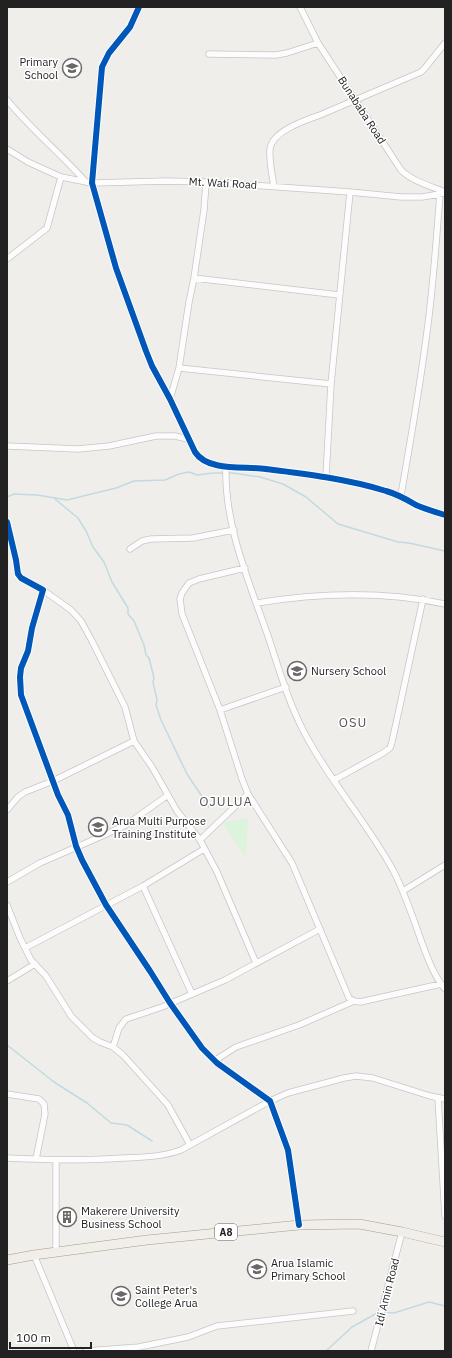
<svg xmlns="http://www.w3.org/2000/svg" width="452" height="1358" font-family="'IBM Plex Sans',sans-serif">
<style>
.park{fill:#dcf3dc}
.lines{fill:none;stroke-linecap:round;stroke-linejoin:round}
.stream{stroke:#c1dae0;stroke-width:1.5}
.street-casing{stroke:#c7c6c5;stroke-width:7}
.primary-casing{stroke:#a59c89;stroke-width:10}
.street{stroke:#fdfcfc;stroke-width:5.5}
.primary{stroke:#f1ede8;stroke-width:9}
.cycleway-casing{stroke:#fff;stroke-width:8}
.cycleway{stroke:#0057b8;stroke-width:6}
.labels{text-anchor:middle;stroke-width:3;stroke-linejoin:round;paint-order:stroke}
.shield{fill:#fff;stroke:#646464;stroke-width:1}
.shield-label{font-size:10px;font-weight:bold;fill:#222}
.poi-label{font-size:11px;fill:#222;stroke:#fff;text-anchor:start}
.street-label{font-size:11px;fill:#222;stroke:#fff}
.quarter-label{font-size:13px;letter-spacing:1px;fill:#555;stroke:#fff}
</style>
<rect width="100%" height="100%" fill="#f0eeeb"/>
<path class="park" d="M248,818L246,858L223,823Z"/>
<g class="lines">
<path class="stream" d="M7,497L14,494L37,495L67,500L116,488L134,481L165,480L179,474L189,472L197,475L213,473H233L260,477L283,484L306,497L338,524L398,542L409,543L445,551
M55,499L78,518L86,531L93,547L104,562L112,582L128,608V614L134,621L144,645L146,655L149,658L154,678L153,682L157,700L156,705L161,720L187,774L209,807
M7,1045L54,1082L87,1103L111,1123L127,1125L152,1141
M383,1312L394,1313L429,1302L445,1306
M326,1351L352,1327L379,1312"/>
<g class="street-casing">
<path id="street" d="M139,7L130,27L109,53L102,67L92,183L116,268L146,351L152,366L170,399L195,452C208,472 245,466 266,469C306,474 347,479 386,491C397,494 406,499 416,505C425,509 435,512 445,515
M300,7L318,43L401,170C412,181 430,186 445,192
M209,54L276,55L287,53L318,43
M7,100C31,129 61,154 86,182
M7,149L28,162L61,177L92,183L167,181L206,182L350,192L401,197H422L445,193
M274,186C272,175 269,161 270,149C272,131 306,120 320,115L421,72L425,68L445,43
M7,259L47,228L61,177
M194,278L339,295
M179,368L331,384
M170,399L179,368L189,302L194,278L204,210L206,182
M7,446L78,449L109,446L156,436H175L188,439
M226,467C224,526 250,584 269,639C279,669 288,701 303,730C328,779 366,821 393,870C405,893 413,918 422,943C428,959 434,976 445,989
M326,477L331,384L350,192
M401,495C410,444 419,392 426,339C433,291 436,243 440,194
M7,522L16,560L18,574L21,578L43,590L32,628L28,651L21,668L20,677L21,695L58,795L68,815L76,846L82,860L106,905L150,971L170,1003L202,1048L217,1063L270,1101L288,1150L299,1225
M130,549L142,541L151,539L193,538L234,530
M245,568L199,579L189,583L182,593L180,599L182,614L220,710L242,779L248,794L292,863L349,998L354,1001L360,1002L441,984
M43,590L71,610L81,621L92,641L125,707L134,741L152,767L177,811L200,840L217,872L256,963
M257,603C318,593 383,591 445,604
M220,710L286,687
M334,780L383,753L390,748L392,742L423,599
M7,810L18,797L25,792L53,781L134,741
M200,840L248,794
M7,882L40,863L102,836L126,825L168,795
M143,886L192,994
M403,891L445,865
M7,905L20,938L31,960L46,976L71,1016L93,1038L100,1042L113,1047L123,1055L168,1105L190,1145
M25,948L143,886L204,849
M7,981L35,964
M113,1047L119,1028L126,1019L162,1007L225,980L320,929
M214,1061L236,1047L299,1025L354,1001
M7,1094L39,1099L44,1104L45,1114L36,1159
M438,1098L445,1216
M7,1158C46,1160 84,1161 123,1158C143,1157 162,1157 181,1150L270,1101L288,1093L344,1078L356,1076L373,1078L430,1096L445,1099
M56,1160V1251
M34,1255L74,1351
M86,1351L139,1347L188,1337L217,1326L353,1311
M371,1351L402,1232"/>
</g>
<g class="primary-casing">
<path id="primary" d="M7,1260L34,1255L147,1240L299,1225L359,1224L402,1232L445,1242"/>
</g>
<use href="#street" class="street"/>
<use href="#primary" class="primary"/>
<g class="cycleway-casing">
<path id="cycleway" d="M139,7L130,27L109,53L102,67L92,183L116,268L146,351L152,366L170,399L195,452C208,472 245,466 266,469C306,474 347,479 386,491C397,494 406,499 416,505C425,509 435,512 445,515
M7,522L16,560L18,574L21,578L43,590L32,628L28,651L21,668L20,677L21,695L58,795L68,815L76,846L82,860L106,905L150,971L170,1003L202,1048L217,1063L270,1101L288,1150L299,1225"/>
</g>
<use href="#cycleway" class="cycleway"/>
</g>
<defs>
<g id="school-ring" transform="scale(1)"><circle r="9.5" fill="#fff" stroke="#6a6968" stroke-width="1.5"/><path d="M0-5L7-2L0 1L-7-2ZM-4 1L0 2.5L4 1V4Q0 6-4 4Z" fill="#6a6968"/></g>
<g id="university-ring" transform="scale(1)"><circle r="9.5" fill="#fff" stroke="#6a6968" stroke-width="1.5"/><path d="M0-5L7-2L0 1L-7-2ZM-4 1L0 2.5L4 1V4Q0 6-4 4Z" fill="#6a6968"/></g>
<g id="building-ring" transform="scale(1)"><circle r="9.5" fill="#fff" stroke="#6a6968" stroke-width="1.5"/><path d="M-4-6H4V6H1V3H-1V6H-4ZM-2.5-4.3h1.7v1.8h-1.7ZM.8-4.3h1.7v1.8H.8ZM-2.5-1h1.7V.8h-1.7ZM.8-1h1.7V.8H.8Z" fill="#6a6968"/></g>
</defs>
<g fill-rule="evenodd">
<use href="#school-ring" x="72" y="68"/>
<use href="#school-ring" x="297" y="671"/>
<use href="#university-ring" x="98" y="827"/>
<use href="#building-ring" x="67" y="1217"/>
<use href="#school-ring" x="257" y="1269"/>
<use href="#school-ring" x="121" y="1296"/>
</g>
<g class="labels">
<rect class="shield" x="215" y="1224" width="22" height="16" rx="3"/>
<g class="shield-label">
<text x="226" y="1236">A8</text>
</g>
<g class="poi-label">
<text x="58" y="66" text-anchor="end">Primary<tspan x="58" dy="13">School</tspan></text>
<text x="311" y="675">Nursery School</text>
<text x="112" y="825">Arua Multi Purpose<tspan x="112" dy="13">Training Institute</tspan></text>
<text x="81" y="1215">Makerere University<tspan x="81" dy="13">Business School</tspan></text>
<text x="271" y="1267">Arua Islamic<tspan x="271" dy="13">Primary School</tspan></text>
<text x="135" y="1294">Saint Peter's<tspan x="135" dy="13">College Arua</tspan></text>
</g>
<g class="street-label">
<text transform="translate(362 110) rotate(57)" y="4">Bunababa Road</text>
<text transform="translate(223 183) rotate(3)" y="4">Mt. Wati Road</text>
<text transform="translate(387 1292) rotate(-76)" y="4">Idi Amin Road</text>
</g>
<g class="quarter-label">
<text x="353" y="727">OSU</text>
<text x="226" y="806">OJULUA</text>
</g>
</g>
<rect width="452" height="1358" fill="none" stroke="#222222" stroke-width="16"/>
<path d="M10 1342v6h81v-6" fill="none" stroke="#222222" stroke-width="2"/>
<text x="16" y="1342" font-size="12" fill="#222222" stroke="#ffffff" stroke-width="3" paint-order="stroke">100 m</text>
</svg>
